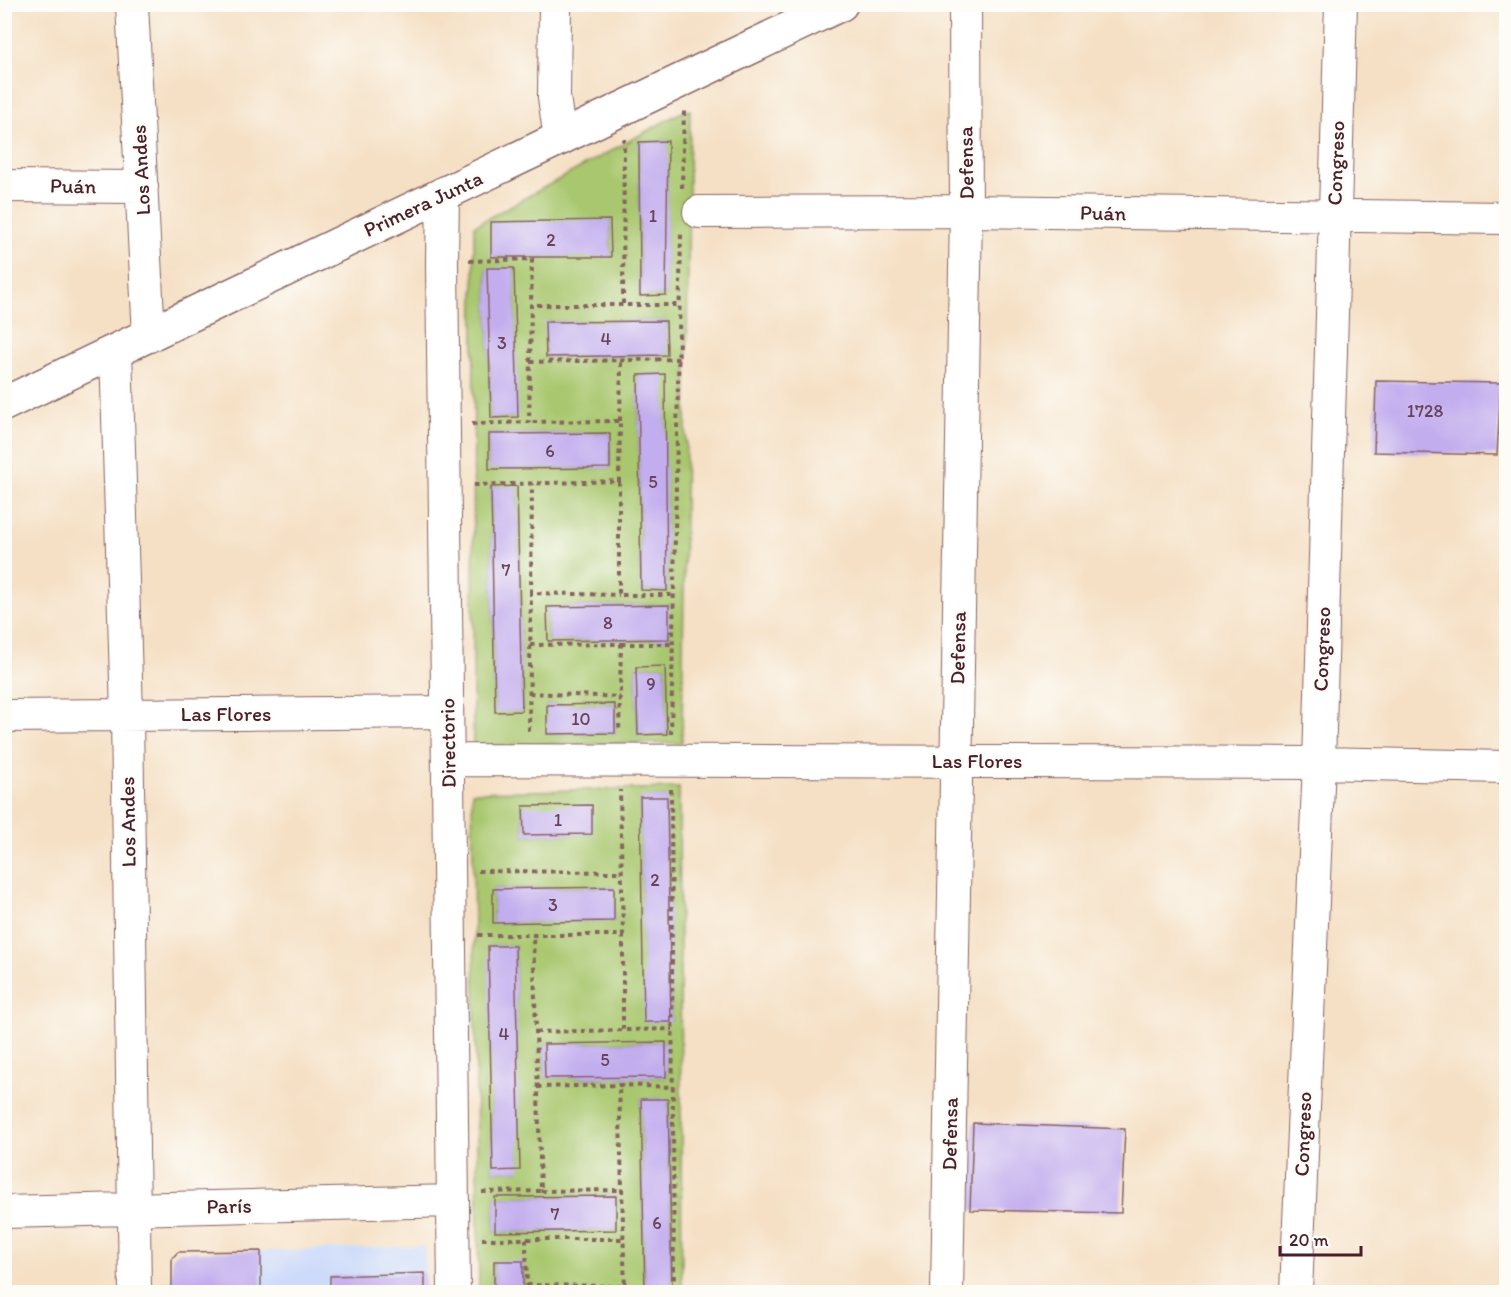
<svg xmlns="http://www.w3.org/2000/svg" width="1511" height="1297" font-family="Itim,sans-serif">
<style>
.built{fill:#cddbfa}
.green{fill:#a9c76e;stroke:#7a734c;stroke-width:1.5;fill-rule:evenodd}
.building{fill:#c2adee}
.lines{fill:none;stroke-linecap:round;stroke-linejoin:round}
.minor-casing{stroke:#866361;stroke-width:34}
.tertiary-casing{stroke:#866361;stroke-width:36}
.path{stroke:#866361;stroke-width:4;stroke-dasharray:4.5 4.5;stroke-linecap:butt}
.minor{stroke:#fff;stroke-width:32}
.tertiary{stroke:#fff;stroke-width:33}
.labels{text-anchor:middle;stroke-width:4.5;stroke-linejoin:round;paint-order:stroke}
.number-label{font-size:18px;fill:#68425c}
.street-label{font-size:21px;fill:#4a1f2b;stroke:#fdfcf7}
</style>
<rect width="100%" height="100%" fill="#fdfcf7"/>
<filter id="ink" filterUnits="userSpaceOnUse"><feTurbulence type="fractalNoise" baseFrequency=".0167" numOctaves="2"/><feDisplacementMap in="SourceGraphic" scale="12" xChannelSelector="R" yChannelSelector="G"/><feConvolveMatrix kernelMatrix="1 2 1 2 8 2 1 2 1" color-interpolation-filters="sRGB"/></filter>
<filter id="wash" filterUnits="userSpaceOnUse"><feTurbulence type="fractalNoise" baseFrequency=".008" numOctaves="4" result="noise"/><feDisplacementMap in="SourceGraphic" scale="24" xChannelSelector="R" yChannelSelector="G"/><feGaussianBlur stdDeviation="1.35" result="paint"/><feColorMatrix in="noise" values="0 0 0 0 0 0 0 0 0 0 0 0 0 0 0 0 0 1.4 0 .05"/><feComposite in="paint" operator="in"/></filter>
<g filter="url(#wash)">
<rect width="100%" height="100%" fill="#f5e0c5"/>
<path class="built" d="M425,1246V1292H261V1251Z"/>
<path class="green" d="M690,110L682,743L473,745L474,226L678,114ZM667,141L666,295L640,296L639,142ZM610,220L611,256L492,257ZM487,269H514L517,417L491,418ZM666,321V355L546,357V322ZM664,374L667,591L641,590L638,375ZM610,433V468H489V434ZM491,487H517L522,711H495ZM668,605L669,639L548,641L547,607ZM665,666L667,734L638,735L636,667ZM615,704V733L548,734L547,705Z
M679,788L682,1292H672L668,1099H641L645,1292H523V1262H494V1292H479L472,792ZM666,797L671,1021L645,1022L640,798ZM523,806L592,834L524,835ZM613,887L614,921L493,922V889ZM489,946H515L519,1170L493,1171ZM665,1042L666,1077L545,1078V1044ZM615,1196L616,1230L495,1232V1197Z"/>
<g id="blocks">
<path class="building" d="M668,141L666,295L640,296L639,142Z
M610,220L611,257H491V222Z
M487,268H514L518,417L491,418Z
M666,321L667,355L546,357L545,322Z
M665,374L667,591L641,590L638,375Z
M1376,381L1501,383L1497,455L1374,452Z
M610,433V468L489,469V434Z
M517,486L522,711L495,712L491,487Z
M669,605V639L548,641L547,607Z
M665,666L667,734L638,735L636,667Z
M615,704V733L547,734V705Z
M640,797H667L671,1022H644Z
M592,805V834L524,835L523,806Z
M614,887V921L493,923V889Z
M488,946H515L520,1170L493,1171Z
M666,1042V1077L545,1078L544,1044Z
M641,1099H668L672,1292H645Z
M973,1123L1125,1129L1121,1213L970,1210Z
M616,1196V1230L495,1232V1197Z
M261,1251V1292H172V1258L178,1252Z
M494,1261H523V1292H494Z
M425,1273V1292H330V1276Z"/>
</g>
</g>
<g filter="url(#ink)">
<use href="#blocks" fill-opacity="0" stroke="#866361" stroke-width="1.5"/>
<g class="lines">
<g class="minor-casing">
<path id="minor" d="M132,4L149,336
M555,4L554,97L560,139
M4,186L142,187
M443,193L442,263L454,1292
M699,212L966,211L1506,218
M116,351L127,714L135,1292
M4,716L447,712
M448,760L1319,763L1506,767
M4,1212L453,1201
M947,1292L966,211L965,4
M1296,1292L1319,763L1341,4"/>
</g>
<g class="tertiary-casing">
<path id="tertiary" d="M4,404L841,4"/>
</g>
<path class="path" d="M682,188L684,111
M469,261L532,259L531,305
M623,304L624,139
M530,362L679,359
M620,421L621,360
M472,424L529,422L531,305H679
M619,481V595H674
M474,485L619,481L620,421L529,422
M531,593L532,484
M621,644H673
M530,645L621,644L619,732
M529,693L620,697
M529,731L531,593L619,595
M671,734L681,234
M671,789L674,1292
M478,871L622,872
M478,935H623L620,790
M623,935V1030
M536,1032L673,1029
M537,1087L619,1085
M541,1191L621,1190
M482,1192L541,1191L533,935
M482,1239H623
M526,1239L527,1292
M527,1285L624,1286
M625,1292L619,1085L673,1087"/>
<use href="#minor" class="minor"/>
<use href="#tertiary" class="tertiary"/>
</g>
</g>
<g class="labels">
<g class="number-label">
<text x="653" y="222">1</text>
<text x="551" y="246">2</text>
<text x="606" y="345">4</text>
<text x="502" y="349">3</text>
<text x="1425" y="417">1728</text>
<text x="550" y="457">6</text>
<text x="653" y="488">5</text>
<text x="506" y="576">7</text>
<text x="608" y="629">8</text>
<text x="651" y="690">9</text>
<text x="581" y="725">10</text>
<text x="558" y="826">1</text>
<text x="655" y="886">2</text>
<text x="553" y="911">3</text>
<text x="504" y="1040">4</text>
<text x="605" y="1066">5</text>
<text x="555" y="1220">7</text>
<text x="657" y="1229">6</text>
</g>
<g class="street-label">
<text transform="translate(966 163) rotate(-91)" y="7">Defensa</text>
<text transform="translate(1336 163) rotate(-88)" y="7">Congreso</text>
<text transform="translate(141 170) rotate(-93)" y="7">Los Andes</text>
<text transform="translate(73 186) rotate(1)" y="7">Puán</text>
<text transform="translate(423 204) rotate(-25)" y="7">Primera Junta</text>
<text transform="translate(1103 213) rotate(1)" y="7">Puán</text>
<text transform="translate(958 648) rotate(-89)" y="7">Defensa</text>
<text transform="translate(1322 649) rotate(-88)" y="7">Congreso</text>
<text x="226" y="721">Las Flores</text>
<text transform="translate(448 743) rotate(-91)" y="7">Directorio</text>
<text x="977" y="768">Las Flores</text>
<text transform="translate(128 822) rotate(-91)" y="7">Los Andes</text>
<text transform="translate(950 1134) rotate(-89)" y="7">Defensa</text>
<text transform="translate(1303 1134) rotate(-88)" y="7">Congreso</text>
<text transform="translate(229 1206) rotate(-1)" y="7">París</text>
</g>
</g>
<rect width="1511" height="1297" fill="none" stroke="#fdfcf7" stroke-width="24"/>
<path d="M1280 1246v9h81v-9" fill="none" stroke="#4a1f2b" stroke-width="3"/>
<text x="1289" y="1246" font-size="18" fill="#4a1f2b" stroke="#fdfcf7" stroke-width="4.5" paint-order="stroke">20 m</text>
</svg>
